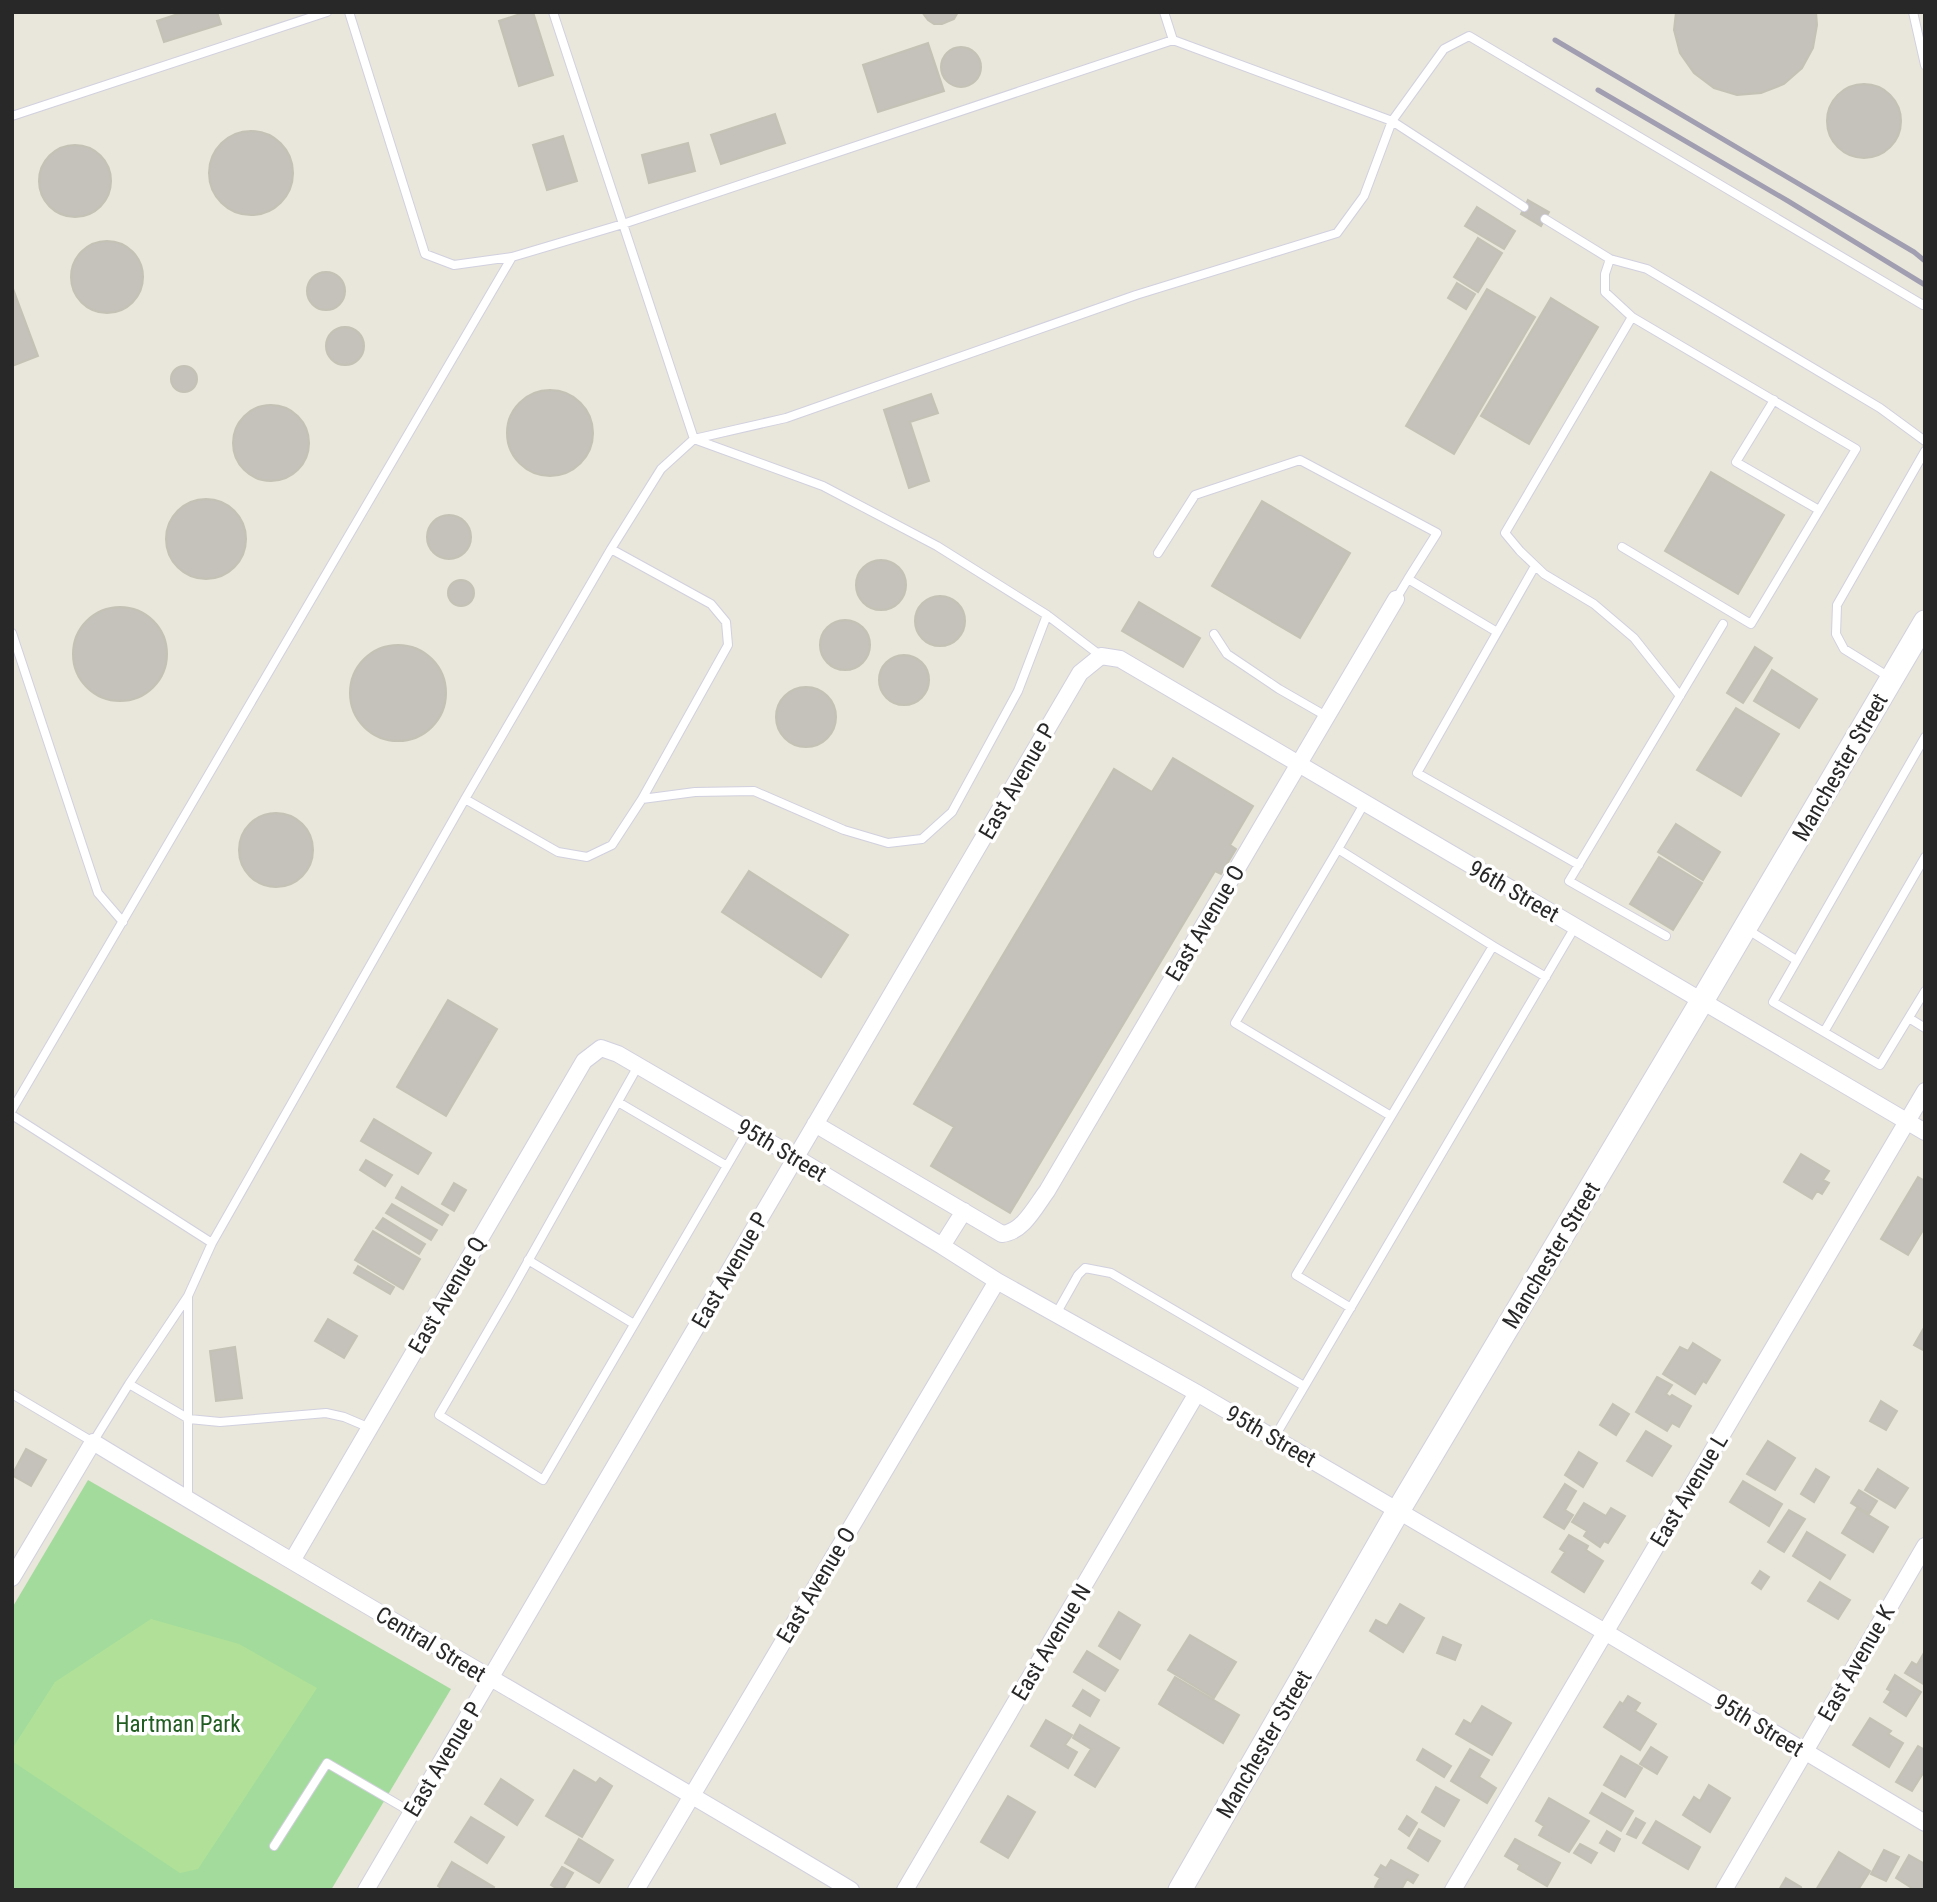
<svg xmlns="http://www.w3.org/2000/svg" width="1937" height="1902" font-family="'Roboto Condensed',sans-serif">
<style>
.green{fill:#a3db9c}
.pitch{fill:#b1e198}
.building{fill:#c4c2ba;stroke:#c4c2b5;stroke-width:2}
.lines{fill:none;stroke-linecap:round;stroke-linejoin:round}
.lane-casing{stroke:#d1d0df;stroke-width:10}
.street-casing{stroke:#d1d0df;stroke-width:18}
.secondary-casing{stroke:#d1d0df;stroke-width:25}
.lane{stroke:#fff;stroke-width:8}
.street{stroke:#fff;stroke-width:16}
.secondary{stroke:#fff;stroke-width:23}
.rail{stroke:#a09eb0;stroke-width:5}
.labels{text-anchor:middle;stroke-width:7;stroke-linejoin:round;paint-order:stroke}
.street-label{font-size:23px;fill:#282828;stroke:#fff}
.park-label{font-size:23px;fill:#205d21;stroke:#fff}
</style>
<rect width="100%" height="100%" fill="#e9e6db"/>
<path class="green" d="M88,1480L451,1689L331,1890H12V1608Z"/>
<path class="pitch" d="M151,1619L239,1644L317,1688L198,1869L180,1873L12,1761V1749L55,1682Z"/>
<path class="building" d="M184,12H217L221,24L164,42L157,21Z
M526,12H533L553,75L519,86L499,21Z
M922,12H958L954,19L942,24H934L928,20Z
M1676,12H1816L1817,25L1813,48L1802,68L1784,84L1761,93L1737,95L1714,88L1694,73L1680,53L1674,30Z
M928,43L944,91L878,112L863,65Z
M941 67a20 20 0 1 1 40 0a20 20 0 1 1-40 0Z
M1827 121a37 37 0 1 1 74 0a37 37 0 1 1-74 0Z
M775,114L785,143L721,164L711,135Z
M209 173a42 42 0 1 1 84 0a42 42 0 1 1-84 0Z
M563,136L577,181L547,190L533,145Z
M688,143L695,171L649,183L642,155Z
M39 181a36 36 0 1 1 72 0a36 36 0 1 1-72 0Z
M1528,200L1549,212L1541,226L1521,214Z
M1477,207L1515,231L1504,249L1465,226Z
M1478,238L1502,253L1478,292L1454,277Z
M71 277a36 36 0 1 1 72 0a36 36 0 1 1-72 0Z
M307 291a19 19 0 1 1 38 0a19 19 0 1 1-38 0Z
M1457,283L1475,294L1466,309L1448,298Z
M12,286L38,356L12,366Z
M1487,289L1535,317L1454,454L1406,426Z
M1551,298L1598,327L1529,444L1481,416Z
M326 346a19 19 0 1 1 38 0a19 19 0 1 1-38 0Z
M171 379a13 13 0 1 1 26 0a13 13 0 1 1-26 0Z
M507 433a43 43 0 1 1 86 0a43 43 0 1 1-86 0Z
M931,394L938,413L910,422L929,481L909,488L884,410Z
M233 443a38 38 0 1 1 76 0a38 38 0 1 1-76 0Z
M1711,472L1784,515L1738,594L1665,551Z
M166 539a40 40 0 1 1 80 0a40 40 0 1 1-80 0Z
M1262,501L1350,553L1300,638L1212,586Z
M427 537a22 22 0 1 1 44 0a22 22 0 1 1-44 0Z
M856 585a25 25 0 1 1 50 0a25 25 0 1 1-50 0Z
M448 593a13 13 0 1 1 26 0a13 13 0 1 1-26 0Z
M915 621a25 25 0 1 1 50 0a25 25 0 1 1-50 0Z
M1139,602L1200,638L1183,667L1122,631Z
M73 654a47 47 0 1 1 94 0a47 47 0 1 1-94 0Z
M820 645a25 25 0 1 1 50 0a25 25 0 1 1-50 0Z
M350 693a48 48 0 1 1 96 0a48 48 0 1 1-96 0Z
M1755,647L1772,658L1743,703L1727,693Z
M879 680a25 25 0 1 1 50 0a25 25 0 1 1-50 0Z
M1772,670L1817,699L1799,728L1754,701Z
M776 717a30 30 0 1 1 60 0a30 30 0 1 1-60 0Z
M1736,708L1779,734L1741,796L1697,770Z
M1173,758L1253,806L1230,845L1236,849L1221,874L1215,871L1010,1213L931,1166L954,1127L914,1104L1114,769L1152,792Z
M239 850a37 37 0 1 1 74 0a37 37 0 1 1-74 0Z
M1676,824L1720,852L1703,880L1658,852Z
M1659,857L1702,883L1673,930L1630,904Z
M749,871L848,935L821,977L722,912Z
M448,1000L497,1029L446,1116L397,1087Z
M374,1119L431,1153L418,1174L361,1141Z
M1801,1154L1829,1171L1823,1180L1829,1183L1822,1194L1817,1191L1812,1199L1784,1182Z
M366,1160L392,1175L385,1186L360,1170Z
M1918,1177L1925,1181V1227L1908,1255L1881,1239Z
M454,1183L466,1190L454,1211L442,1204Z
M402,1187L448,1215L442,1225L396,1198Z
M392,1204L437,1230L431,1240L386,1213Z
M383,1218L425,1244L419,1254L376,1228Z
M373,1231L420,1259L403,1289L355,1260Z
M358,1266L394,1287L390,1294L354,1273Z
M328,1319L357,1336L344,1358L315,1341Z
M1925,1326V1351L1914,1345Z
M1693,1343L1720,1360L1706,1383L1703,1381L1695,1394L1663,1374L1680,1347L1688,1351Z
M235,1347L242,1398L216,1401L210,1351Z
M1657,1377L1672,1385L1666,1394L1670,1397L1672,1395L1691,1406L1679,1427L1672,1423L1667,1431L1636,1412Z
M1881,1401L1897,1411L1886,1430L1870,1421Z
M1613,1404L1629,1414L1616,1435L1600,1425Z
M1646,1431L1671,1446L1652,1476L1627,1461Z
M1768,1441L1795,1458L1775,1490L1747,1474Z
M26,1449L46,1460L31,1486L12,1475Z
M1579,1452L1597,1463L1583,1487L1565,1475Z
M1816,1469L1829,1477L1814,1502L1801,1494Z
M1878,1469L1908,1488L1895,1508L1865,1490Z
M1743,1481L1782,1504L1769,1526L1730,1502Z
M1565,1484L1576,1491L1565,1510L1573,1515L1564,1529L1544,1517Z
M1859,1490L1877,1501L1869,1514L1851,1503Z
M1584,1503L1606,1516L1611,1508L1625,1516L1608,1543L1604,1541L1600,1547L1584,1536L1587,1531L1572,1522Z
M1857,1508L1888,1527L1873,1552L1842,1533Z
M1789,1510L1805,1519L1784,1552L1768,1542Z
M1807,1532L1845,1555L1830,1579L1793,1556Z
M1569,1535L1588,1546L1586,1550L1603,1561L1584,1592L1552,1572L1565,1552L1560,1549Z
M1760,1571L1769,1577L1761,1589L1752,1583Z
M1820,1582L1850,1600L1838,1619L1808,1601Z
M1400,1604L1424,1618L1403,1652L1370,1631L1376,1620L1387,1626Z
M1119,1612L1140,1625L1120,1659L1099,1646Z
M1190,1635L1236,1662L1214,1698L1168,1670Z
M1443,1637L1461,1645L1455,1660L1437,1653Z
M1087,1651L1118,1670L1105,1691L1074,1672Z
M1925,1651V1685L1905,1673L1912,1662L1917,1665Z
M1895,1675L1921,1692L1906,1716L1884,1702L1891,1691L1887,1689Z
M1175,1677L1239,1715L1223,1743L1159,1704Z
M1083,1690L1099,1700L1090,1716L1073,1706Z
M1628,1696L1640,1703L1635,1711L1656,1724L1640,1750L1604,1727L1620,1702L1623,1704Z
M1482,1706L1511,1723L1492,1755L1456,1734L1464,1720L1471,1724Z
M1870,1718L1891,1731L1888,1734L1903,1743L1889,1767L1853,1745Z
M1046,1720L1072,1735L1065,1745L1077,1752L1068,1768L1031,1746Z
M1080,1725L1119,1748L1095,1787L1075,1775L1091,1749L1073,1738Z
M1918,1746L1925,1750V1770L1912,1791L1896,1782Z
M1651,1747L1667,1757L1657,1774L1640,1764Z
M1423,1749L1451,1766L1444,1777L1417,1760Z
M1470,1749L1489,1760L1479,1777L1496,1788L1487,1803L1451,1781Z
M1621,1756L1642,1768L1625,1797L1604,1785Z
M574,1770L596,1783L600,1778L612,1786L582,1837L546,1816Z
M501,1779L533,1800L517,1825L485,1804Z
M1709,1785L1730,1798L1710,1832L1683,1815L1694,1797L1700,1801Z
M1436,1787L1459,1800L1444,1826L1422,1812Z
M1602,1793L1633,1811L1621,1831L1590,1813Z
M1008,1796L1035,1812L1008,1858L981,1842Z
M1549,1798L1589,1821L1569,1852L1539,1835L1544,1826L1536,1821Z
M1407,1816L1417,1823L1409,1836L1399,1829Z
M471,1817L504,1837L487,1863L455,1842Z
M1636,1818L1645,1823L1636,1838L1627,1834Z
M1656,1821L1700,1847L1688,1869L1643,1843Z
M1419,1829L1440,1841L1428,1861L1408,1848Z
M1607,1831L1620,1839L1614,1851L1600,1843Z
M579,1839L613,1860L599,1883L565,1863Z
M1515,1839L1560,1863L1547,1886L1518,1869L1520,1865L1505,1856Z
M1580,1844L1597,1853L1591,1863L1574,1853Z
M1884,1850L1899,1857L1886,1881L1871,1874Z
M1839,1852L1870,1871L1858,1890H1816Z
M1909,1855L1925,1864V1890H1915L1896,1878Z
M1391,1860L1418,1875L1413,1883L1407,1879L1401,1890H1379L1375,1887L1380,1878L1375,1875L1381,1865L1386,1868Z
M452,1862L494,1887L492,1890H444L438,1886Z
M562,1867L573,1873L563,1890H559L551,1885Z
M1786,1878L1801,1887V1888L1804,1890H1779Z"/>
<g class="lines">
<g class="lane-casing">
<path id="lane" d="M349,12L425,254L454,265L512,257
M553,12L694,439
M1164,12L1173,40L1392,121L1524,207
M1913,12L1925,65
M12,116L327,12
M1545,219L1610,259L1647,269L1880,408L1925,441
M1610,259L1605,274V292L1632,317L1505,533L1520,551L1544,574L1594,604L1634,638L1680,696
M1774,400L1736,462L1819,510
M694,439L823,486L937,546L1047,615L1101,656
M1622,547L1751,624L1856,449L1632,317
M611,549L711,604L726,622L728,645L642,799
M1158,553L1195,495L1300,460L1437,533L1408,579
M1535,566L1417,773L1579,865
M1396,599L1408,579L1497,632
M12,633L98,893L123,922
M1214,634L1227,654L1279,689L1326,716
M1889,677L1844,649L1836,634L1837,605L1925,451
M1925,737L1773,1002L1880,1065L1925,991
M465,799L558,852L587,857L612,845L642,799L695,792L754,791L844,830L888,843L922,839L952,812L1018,691L1047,615
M1338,849L1364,804
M1745,928L1796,960
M1666,936L1569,881L1723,624
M1909,1018L1925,1028
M1824,1032L1925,857
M618,1102L727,1166L543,1480L439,1415L509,1295L638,1066
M12,1110L512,257L623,224L1173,40
M12,1115L212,1243
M1391,1116L1235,1023L1338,849L1493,946
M727,1166L748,1130
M528,1260L634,1324
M1351,1308L1296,1275L1493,946L1546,977
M1056,1314L1078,1275L1085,1268L1111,1273L1304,1386
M129,1384L189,1419L220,1422L326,1413L344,1417L370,1428
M12,1394L93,1442L129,1384L188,1296
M1274,1438L1575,927
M188,1500V1296L212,1243L465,799L611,549L661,469L694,439L786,418L1136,295L1337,233L1364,196L1392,121L1444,49L1469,36L1923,305L1925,303
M274,1846L327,1763L411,1812"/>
</g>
<g class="street-casing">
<path id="street" d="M815,1124L1002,1234C1023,1232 1035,1207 1047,1191L1396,599
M942,1246L964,1211
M292,1561L584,1061L601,1048L618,1054L795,1157L942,1246L997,1281L1197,1393L1605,1632L1925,1823
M12,1578L93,1442C344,1595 599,1739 851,1890
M366,1890L1080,673L1101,656L1120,659L1925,1132
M636,1890L997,1281
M905,1890L1197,1393
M1453,1890L1925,1091
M1724,1890L1925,1546"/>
</g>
<g class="secondary-casing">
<path id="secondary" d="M1180,1890L1398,1511L1702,1001L1925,622"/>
</g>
<use href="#lane" class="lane"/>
<use href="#street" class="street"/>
<use href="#secondary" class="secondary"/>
<path class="rail" d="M1555,40L1914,252L1925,261
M1598,90L1788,201L1925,285"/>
</g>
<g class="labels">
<g class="street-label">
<text transform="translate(1840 767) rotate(-60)" y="8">Manchester Street</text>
<text transform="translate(1017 781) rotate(-60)" y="8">East Avenue P</text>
<text transform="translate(1514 891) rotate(30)" y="8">96th Street</text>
<text transform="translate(1205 923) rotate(-59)" y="8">East Avenue O</text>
<text transform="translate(782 1150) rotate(31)" y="8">95th Street</text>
<text transform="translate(1551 1255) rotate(-59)" y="8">Manchester Street</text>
<text transform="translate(730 1270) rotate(-60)" y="8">East Avenue P</text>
<text transform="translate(447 1295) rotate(-60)" y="8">East Avenue Q</text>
<text transform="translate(1271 1436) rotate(30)" y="8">95th Street</text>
<text transform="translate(1689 1490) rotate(-59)" y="8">East Avenue L</text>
<text transform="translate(816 1585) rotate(-59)" y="8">East Avenue O</text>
<text transform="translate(1051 1642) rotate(-59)" y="8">East Avenue N</text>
<text transform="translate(431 1644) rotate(31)" y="8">Central Street</text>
<text transform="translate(1856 1663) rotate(-60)" y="8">East Avenue K</text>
<text transform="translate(1759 1725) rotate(31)" y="8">95th Street</text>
<text transform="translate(1264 1744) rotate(-60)" y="8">Manchester Street</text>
<text transform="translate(443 1759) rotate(-59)" y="8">East Avenue P</text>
</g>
<g class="park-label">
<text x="178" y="1732">Hartman Park</text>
</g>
</g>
<rect width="1937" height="1902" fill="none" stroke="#282828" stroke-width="28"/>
</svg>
